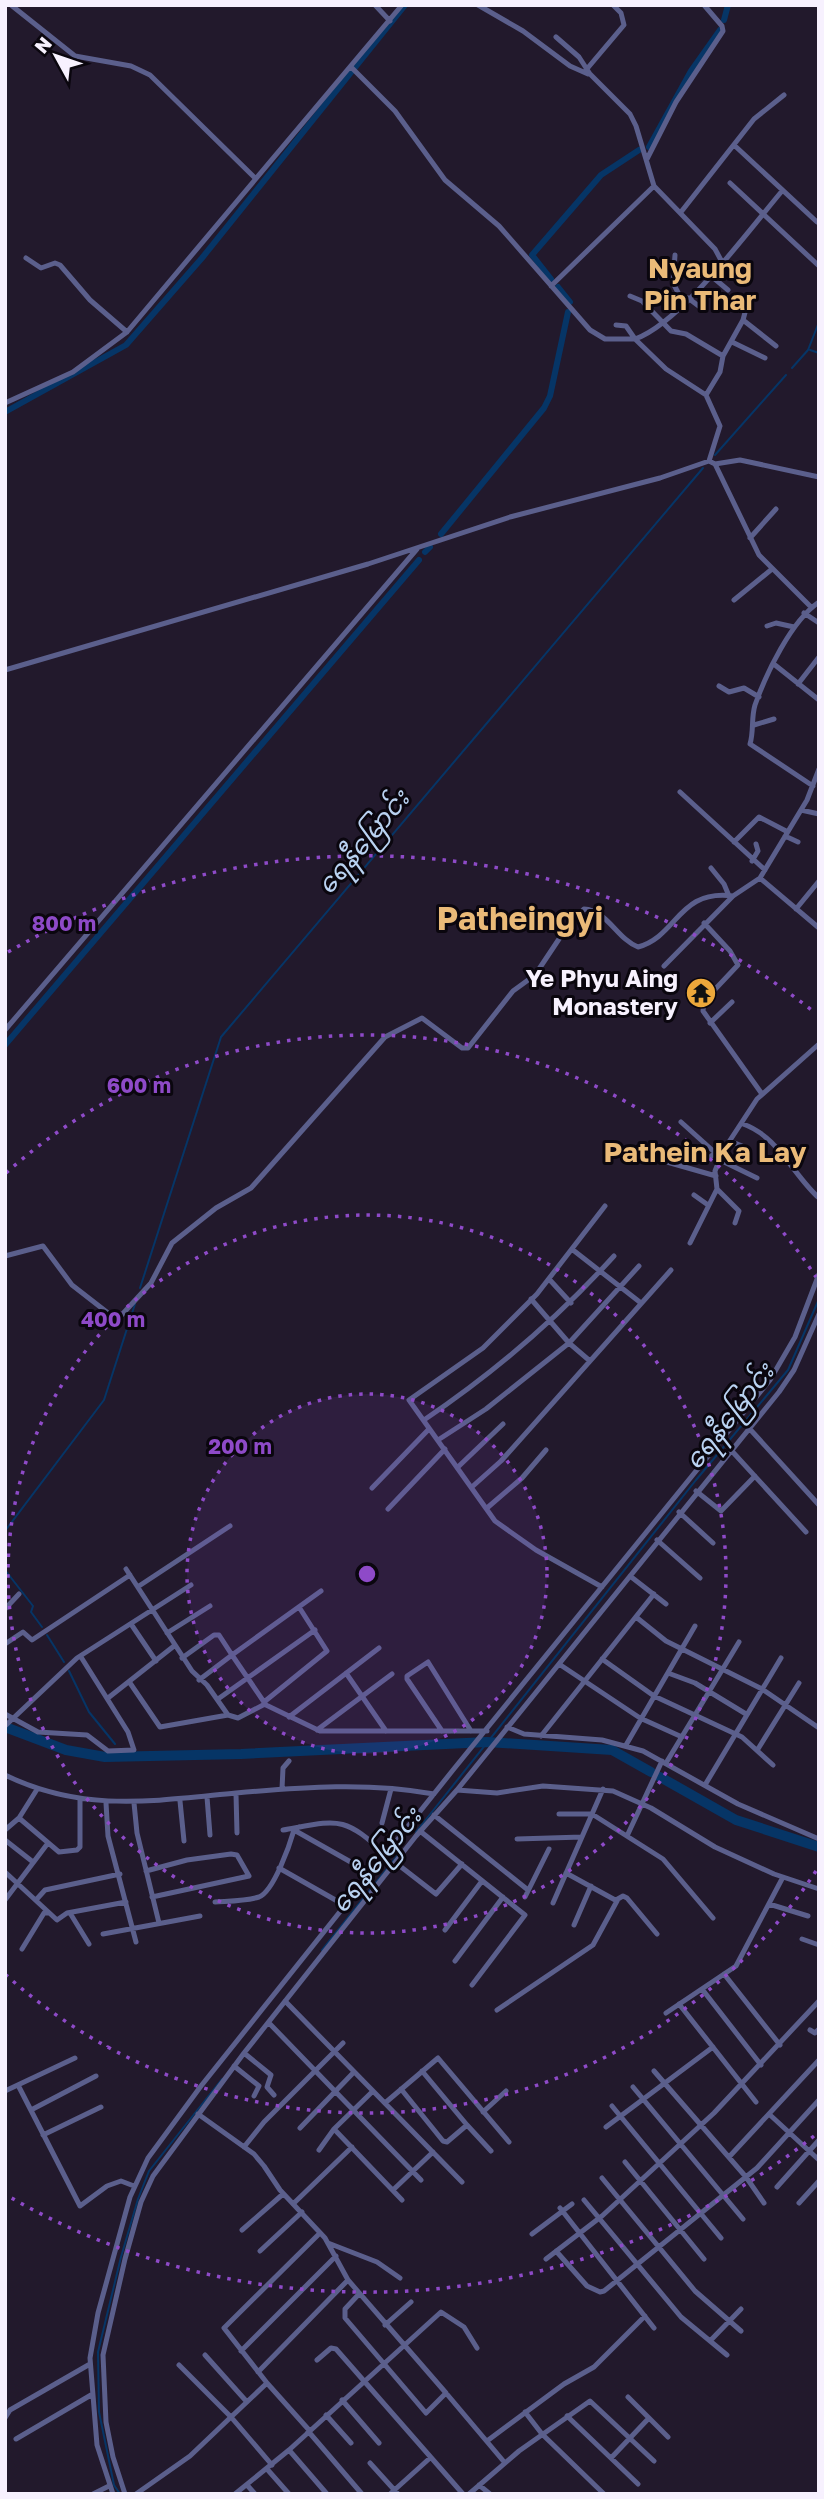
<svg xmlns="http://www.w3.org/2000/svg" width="824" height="2499" font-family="'Golos Text','Noto Sans Myanmar',sans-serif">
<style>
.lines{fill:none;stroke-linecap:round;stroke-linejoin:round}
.stream{stroke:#063566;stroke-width:2}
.canal{stroke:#063566;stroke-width:6}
.river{stroke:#063566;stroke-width:10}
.street{stroke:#5b5f8c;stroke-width:5}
.ring{fill:none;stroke:#8e4ac8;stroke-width:3.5;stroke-dasharray:3.5 7}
.labels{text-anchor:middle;stroke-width:6;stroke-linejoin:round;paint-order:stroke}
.poi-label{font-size:24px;font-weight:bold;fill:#f7f1fe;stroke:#0a060e;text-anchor:end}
.water-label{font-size:26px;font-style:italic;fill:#b9d2f1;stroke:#0a060e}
.quarter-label{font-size:28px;font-weight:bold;fill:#eaba78;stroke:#0a060e}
.district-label{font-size:32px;font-weight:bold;fill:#eaba78;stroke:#0a060e}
.centre{fill:#8e4ac8;stroke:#0a060e;stroke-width:3.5}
.ring-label{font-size:21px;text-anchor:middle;font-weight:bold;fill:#8e4ac8;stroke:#0a060e;stroke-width:6;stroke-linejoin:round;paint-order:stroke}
</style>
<rect width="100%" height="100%" fill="#22192c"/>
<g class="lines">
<path class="stream" d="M810,350L819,353
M792,368L808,350L819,322
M715,455L786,375
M140,1288L221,1037L703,468
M5,1531L104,1400L135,1304
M5,1570L33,1606L31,1612L42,1627
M47,1635L64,1662
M69,1671L89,1712L115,1744
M416,1832L696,1480L788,1370L819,1299
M322,1950L397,1856
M120,2494L114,2485L99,2412L98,2352L121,2257L138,2199L149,2171L222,2079"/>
<path class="canal" d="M724,20L728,5
M649,147L691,71L720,30
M551,279L532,255L601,175L639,150
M558,287L570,302
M5,412L126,345L202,258L405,5
M441,534L544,408L550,396L568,312
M425,552L430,547
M5,1045L419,560"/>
<path class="river" d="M5,1727L66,1750L105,1757L241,1754L487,1742L612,1750L651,1772
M660,1777L736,1820L819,1847"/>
<path class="street" d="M11,5L75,56L131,66L150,75L255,178
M375,5L390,21
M478,5L523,31L570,66L588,74
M556,37L579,57L590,74L630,114L636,126L654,186
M351,67L395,111L445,180L499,226L590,330L605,339H635L666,369L706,395L720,426L709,461
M586,70L624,25L621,13L613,5
M734,145L817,222
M647,159L676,102L723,31L722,26L704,5
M730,183L819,266
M681,212L754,119L784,95
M675,255L673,283L683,302
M26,258L41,268L55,263L60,265L90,300L127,332
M710,275L728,290
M551,286L654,186L715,249L722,262
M630,296L642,301L671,331L686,334L723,356L720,372L706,395
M688,298L704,310
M743,320L776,346
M616,325L626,326L635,339C681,323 749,230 782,191
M732,342L765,358
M723,356L743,320L747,305L741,299
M5,403L73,372L127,332L402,5
M715,464L759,555L811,607
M750,538L776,509
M734,600L772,569
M804,613L819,623
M767,626L776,623L794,627
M775,665L819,700
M5,670L368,564L510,517L660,478L709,461L715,464L740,460L819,477
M798,684L819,657
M719,686L729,692L744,688L759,697
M754,725L774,719
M813,786L750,744C754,731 751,718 755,705C766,674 791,621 819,602
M680,792L765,870
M801,810L819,814
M785,836L798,842
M734,842L759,817L786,831
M752,861L758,851L756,844
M711,868L724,884L729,896
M760,878L807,800L819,769
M796,909L819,881
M704,923L730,951L738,965L704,1001L703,1011L762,1094
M664,966L733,896L760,878L819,928
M710,1023L732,1002
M5,1030L417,549
M681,1122L721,1158
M743,1124C778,1136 793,1175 819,1198
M730,1141L742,1146
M702,1156L709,1158L715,1153
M720,1160L757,1178
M667,1162L716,1176
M717,1189L739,1211L735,1223
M694,1195L708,1205
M690,1243L717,1189L715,1171L723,1151L757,1099L819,1044
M573,1250L641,1303
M5,1256L43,1246L72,1285L117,1320L151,1283L172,1243L216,1208L251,1188L385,1037L422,1018L462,1048H468L513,991L535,975L565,930L584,909C607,910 617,939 638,947C678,936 678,889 733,896
M549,1279L571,1303
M531,1299L569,1343L590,1361
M424,1420C495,1372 556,1320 614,1256
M748,1427L819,1505
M438,1440L486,1409L569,1343L639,1266
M730,1449L806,1532
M459,1466L503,1424
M473,1486L501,1461L671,1270
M372,1488L429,1429
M696,1491L721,1511L755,1476
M487,1508L522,1478L546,1450
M388,1509L445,1449
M679,1512L713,1543
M657,1540L700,1578
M126,1569L192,1671L207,1685L228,1715L238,1718L265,1704
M630,1576L666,1604
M139,1586L230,1526
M602,1587L536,1550L495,1521L409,1400L483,1348L537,1294L605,1206
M321,1591L232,1655L266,1705L320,1731H487
M5,1609L19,1594
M636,1617L666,1641L762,1689L819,1728
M131,1624L156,1661
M167,1633L210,1606
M5,1644L23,1632L32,1640L130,1575
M182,1658L214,1635H219L232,1655L199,1680
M602,1659L654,1696L742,1737L773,1765
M559,1664L640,1718L682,1737
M346,1673L386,1731
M668,1673L695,1683L746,1714
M130,1683L160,1727L228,1715
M108,1698L174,1646
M218,1699L315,1630
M264,1702L327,1651L299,1607
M5,1714L38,1732L87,1735L108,1751L134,1750L128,1732L81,1657
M289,1717L379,1648
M5,1726L77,1658L191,1585
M507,1727L524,1734L602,1740L643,1751L738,1804L819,1839
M317,1730L392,1674
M442,1731L407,1679V1676L428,1662L471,1731
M541,1736L654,1594
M626,1745L695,1626
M758,1749L799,1683
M666,1763L739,1642
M5,1775C83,1813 153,1801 236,1793C303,1787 369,1782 434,1794
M705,1785L781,1658
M282,1789L283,1768L289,1761
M457,1790L779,1392L794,1370L819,1314
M236,1794L237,1833
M207,1797L210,1835
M180,1801L184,1841
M106,1803L108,1836L136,1942
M134,1803L137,1833L159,1923
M559,1814H592L663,1859L713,1918
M434,1815L528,1890
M19,1818L59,1852L77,1850L80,1847V1799
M382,1823L391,1789
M5,1830L19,1818L36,1791
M283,1830C339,1820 343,1815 386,1855
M294,1830L372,1874
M420,1831L525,1915L472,1985
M627,1836L662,1761
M517,1839L582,1837
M5,1840L33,1862
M396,1863L436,1894L462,1864
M279,1868L346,1906
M146,1871L187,1860L231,1854L237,1855L249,1876L152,1897
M5,1872L57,1920L67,1913L126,1902
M525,1897L549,1849
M5,1900L48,1843
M36,1900L45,1890L120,1874
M616,1900L623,1896L627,1898L657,1934
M215,1902C229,1901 246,1901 259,1897C274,1891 290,1844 294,1830L299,1827
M553,1903L603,1789
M769,1904L808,1916
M70,1913L89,1944
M574,1925L591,1886
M445,1930L482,1881
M103,1934L200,1916
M802,1939L819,1945
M22,1949L44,1913H48
M455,1961L503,1897
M724,1974L780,2045
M702,1989L761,2065
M285,2001L462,2182
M679,2004L756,2102
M497,2010L593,1945L617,1901L566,1873
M666,2013L736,1966L783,1877
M269,2023L421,2180
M810,2030L815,2033L819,2029
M244,2053L271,2075L267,2087L274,2095
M234,2066L259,2086L254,2096
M654,2071L746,2177L764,2203
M18,2085L80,2206L107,2186L121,2181L134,2186
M633,2087L743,2219
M401,2089L443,2141L447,2142L467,2125L422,2071
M5,2091L75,2058
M385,2103L438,2058L509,2142
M612,2106L721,2238
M31,2110L96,2076
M483,2112L506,2091
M198,2114L254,2154L264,2166L280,2190L325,2238L348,2280L446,2393L426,2413L345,2318V2309L359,2294
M769,2114L819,2160
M467,2125L491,2151
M606,2127L713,2047
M300,2128L354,2072
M334,2129L402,2200
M43,2135L101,2107
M244,2147L264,2122L343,2043
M319,2150L334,2129L373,2091
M729,2157L819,2060
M625,2162L704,2259
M602,2178L695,2291L741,2331
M777,2187L819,2140
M393,2190L433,2152
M584,2200L681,2317L727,2355
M799,2203L819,2181
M293,2204L352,2147
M560,2208L654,2328
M242,2230L283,2194
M532,2234L572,2204
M328,2243L377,2262L400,2278
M260,2251L302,2212
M556,2251L587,2286L600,2292L604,2291L757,2168L819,2100
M546,2259L602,2216L714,2113L819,2001
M385,2325L411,2302
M710,2341L741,2309
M241,2351L336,2256
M205,2355L247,2402
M317,2360L331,2348L336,2349L463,2494
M258,2372L348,2280
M267,2383L224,2328L320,2233
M446,2393L505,2463
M628,2397L668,2437
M342,2400L379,2443
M525,2412L542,2434L604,2494
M326,2415L351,2443
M567,2416L638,2484
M5,2418L10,2410L90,2364
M308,2431L362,2494
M16,2439L91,2395
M487,2441L564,2384L594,2367L645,2316
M289,2450L327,2494
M611,2458L649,2418
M370,2463L398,2494
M272,2465L231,2417L267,2383L309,2430
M267,2469L289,2494
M247,2485L255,2494
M479,2485L490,2494
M93,2494L109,2486
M113,2494L97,2445L90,2358L98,2313L130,2197L148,2158L201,2086L453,1770L770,1380L795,1337L819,1274
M125,2494L113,2457L106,2422L103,2355L125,2259L141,2202L153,2176L244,2053L416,1836L457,1790L497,1793L543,1786L613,1791L651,1808L715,1847L774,1874L819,1889
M136,2494L190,2456L231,2417L179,2365
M235,2494L289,2450L441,2312L464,2327L477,2348
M390,2494L430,2458
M469,2494L519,2451L590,2401L654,2461"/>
</g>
<circle cx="367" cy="1574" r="180" fill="#8e4ac8" fill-opacity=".12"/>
<g class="ring">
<circle cx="367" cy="1574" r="180"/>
<circle cx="367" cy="1574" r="359"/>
<path d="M816 1871A539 539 0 0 1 6 1975M6 1173A539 539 0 0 1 816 1277"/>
<path d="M814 2136A718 718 0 0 1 8 2196M8 952A718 718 0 0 1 814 1012"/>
</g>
<defs>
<g id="temple-disc" transform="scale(1.575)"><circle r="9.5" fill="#eda83b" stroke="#0a060e"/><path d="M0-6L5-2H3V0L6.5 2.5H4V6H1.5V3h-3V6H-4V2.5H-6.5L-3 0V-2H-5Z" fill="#111"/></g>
</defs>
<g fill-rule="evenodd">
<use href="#temple-disc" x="701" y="993"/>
</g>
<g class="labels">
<g class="poi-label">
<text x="678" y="987">Ye Phyu Aing<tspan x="678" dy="28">Monastery</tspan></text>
</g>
<g class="water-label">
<text transform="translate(363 842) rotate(-50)" y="9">ရေနီမြောင်း</text>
<text transform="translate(729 1416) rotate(-52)" y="9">ရေနီမြောင်း</text>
<text transform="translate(376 1860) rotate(-51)" y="9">ရေနီမြောင်း</text>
</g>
<g class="quarter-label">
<text x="700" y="278">Nyaung<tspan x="700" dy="32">Pin Thar</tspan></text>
<text x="705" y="1162">Pathein Ka Lay</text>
</g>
<g class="district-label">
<text x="520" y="930">Patheingyi</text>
</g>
</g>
<circle cx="367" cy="1574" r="10" class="centre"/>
<g class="ring-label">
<text x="64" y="931">800 m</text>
<text x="139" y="1093">600 m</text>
<text x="113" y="1327">400 m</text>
<text x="240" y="1454">200 m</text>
</g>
<rect width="824" height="2499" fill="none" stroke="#f7f1fe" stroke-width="14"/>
<g transform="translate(56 56) rotate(310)" stroke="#0a060e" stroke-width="5" paint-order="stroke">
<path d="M0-5L12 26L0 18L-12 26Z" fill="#f7f1fe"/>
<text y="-10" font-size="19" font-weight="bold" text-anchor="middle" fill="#f7f1fe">N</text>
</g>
</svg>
